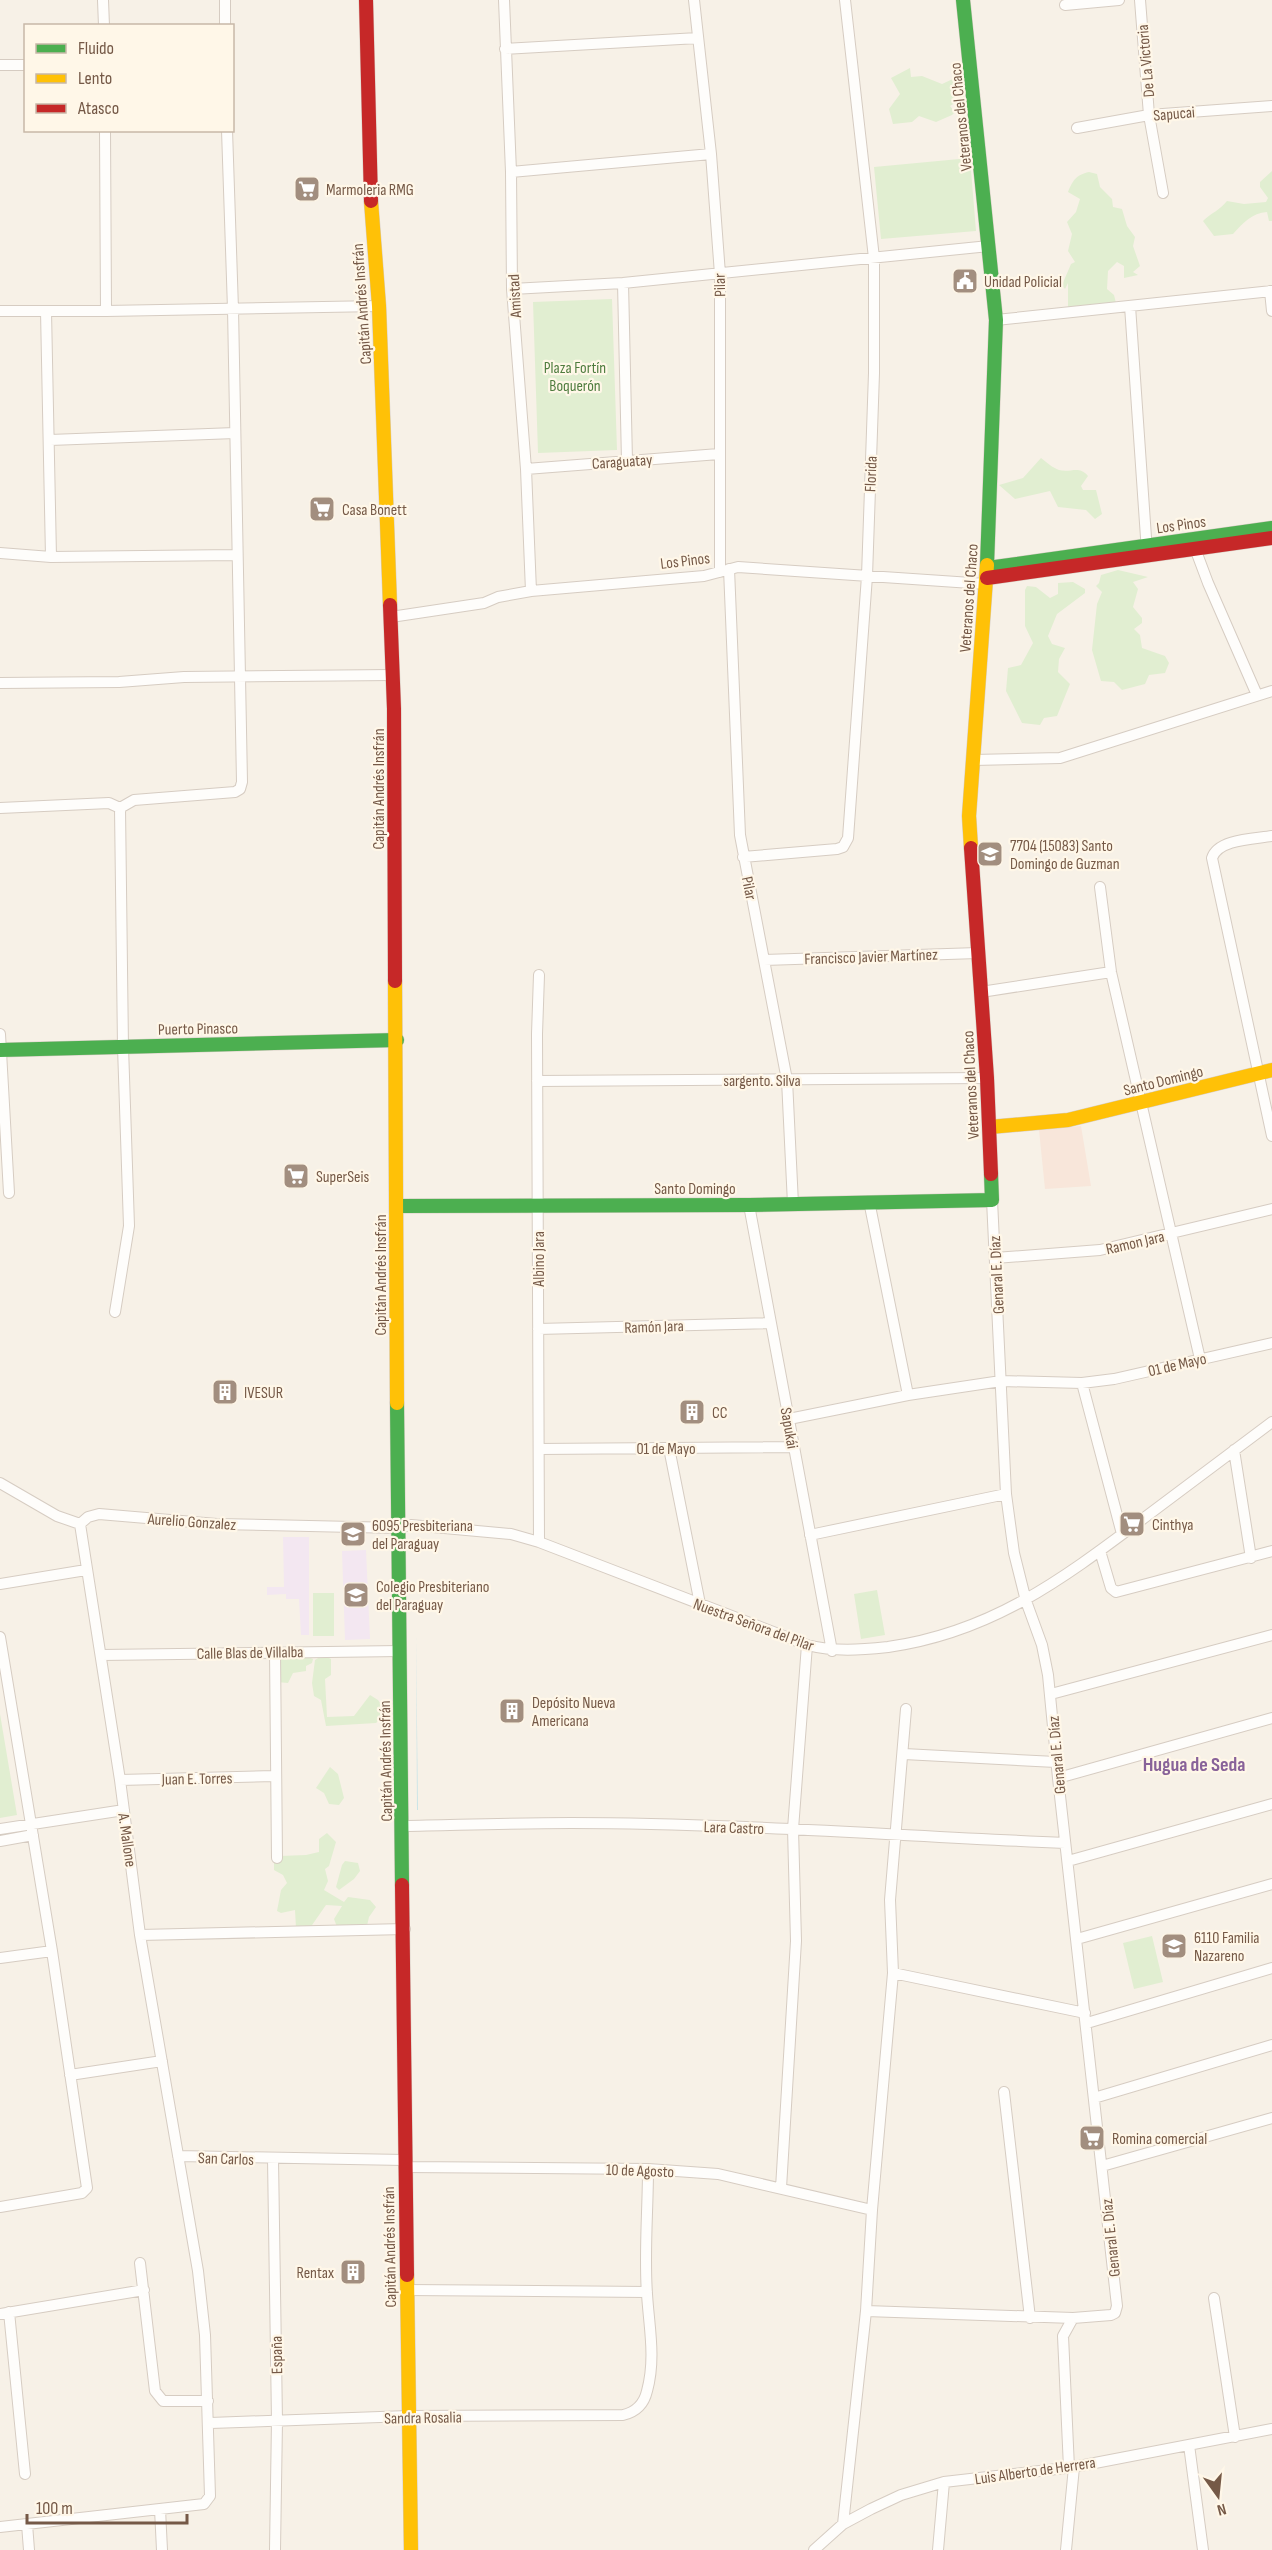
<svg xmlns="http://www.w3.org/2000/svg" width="1272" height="2550" font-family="'Sofia Sans Condensed',sans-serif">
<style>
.commercial{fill:#f8e6da}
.education{fill:#f3e7f1}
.green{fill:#e1eed1}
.water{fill:#c9e4e7}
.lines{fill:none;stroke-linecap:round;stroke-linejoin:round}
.street-casing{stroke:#d6ccc2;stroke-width:12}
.fast-casing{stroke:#d7cdc4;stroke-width:15}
.slow-casing{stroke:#d7cdc4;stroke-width:15}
.jam-casing{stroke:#d7cdc4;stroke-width:15}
.street{stroke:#fefdfb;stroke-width:10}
.fast{stroke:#4caf50;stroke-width:14}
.slow{stroke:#ffc107;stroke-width:14}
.jam{stroke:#c62828;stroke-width:14}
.labels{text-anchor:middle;stroke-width:4.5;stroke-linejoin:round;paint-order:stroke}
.street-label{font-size:16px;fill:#755947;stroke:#fff7e8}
.poi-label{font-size:16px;fill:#755947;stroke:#fff7e8;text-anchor:start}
.park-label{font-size:16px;fill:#4e7c3e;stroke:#fff7e8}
.quarter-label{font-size:20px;font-weight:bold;fill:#886299;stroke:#fff7e8}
</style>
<rect width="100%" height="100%" fill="#f7f1e7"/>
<path class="commercial" d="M1081,1126L1091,1186L1045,1189L1039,1130Z"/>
<path class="education" d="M283,1537H309V1635H301L299,1599H286V1594L267,1595V1587H284Z
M366,1550L370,1639L345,1640L342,1551Z"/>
<path class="green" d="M910,68L911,77L922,76L942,84L955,78L963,79L965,83L964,97L950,106L955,112L952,115L936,122L919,116L912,122L893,124L889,109L900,94L891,78Z
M970,158L976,231L881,239L874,167Z
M1272,171V221H1269L1267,212C1252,213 1243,223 1233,234L1214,236L1203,221C1211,213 1220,210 1227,201L1244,204L1266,202L1268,198L1260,187V182Z
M1089,172L1097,174L1100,187L1112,199L1113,207L1122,209L1127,226L1135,237L1133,246L1140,266L1133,272L1138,275L1124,278V266L1117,262L1108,271L1107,289L1114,295L1116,303L1068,316V283L1065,289L1062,285L1071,264L1075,262L1068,251L1072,234L1067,222L1076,212L1080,199L1068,192C1073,180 1076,175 1089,172Z
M612,299L617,450L538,453L533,302Z
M1041,458C1046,462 1053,468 1059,470C1071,473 1079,465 1088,476L1081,486L1083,490H1096L1102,514L1095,519L1086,510L1058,507L1050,491L1015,499L999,485L1023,478Z
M1118,570L1148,577L1133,582L1138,589L1133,607L1142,618V623L1134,629L1140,635L1142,648L1165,656L1169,663L1165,673L1149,675L1145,684L1122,690L1114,682L1101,681L1092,650L1097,604L1102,592L1096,586L1099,583L1101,575Z
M1073,582L1085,589V593L1057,614L1048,636L1052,644L1065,648L1059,659L1058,672L1070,684L1057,716L1044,718L1040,725L1022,723L1006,691L1008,668L1021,665L1033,643L1025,626V590L1027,586L1036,587L1050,598L1058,594V583Z
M877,1590L885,1635L861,1639L854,1594Z
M313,1593H334V1636H313Z
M297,1653L313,1659L312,1663L306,1666V1671L293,1673L288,1683L277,1682L280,1659Z
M323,1655L331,1659V1675L325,1679L327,1717L354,1716L370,1695L378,1700L383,1707L382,1717L376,1723L326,1726L321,1700L314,1696L312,1683L315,1660Z
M0,1714L17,1815L0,1818Z
M330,1767L338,1774L344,1798L339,1805L329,1804L324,1793L316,1788Z
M327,1833L336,1842L329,1866L325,1869L328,1881L324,1890L344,1902L348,1897L370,1900L376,1907L369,1917L366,1930L362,1931L351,1925L337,1927L334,1919L342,1906L326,1905L310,1928H296L295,1910L281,1913L277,1911L281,1890L287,1883L283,1875L274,1870V1862L280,1856L306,1855L319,1852V1839Z
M345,1861L358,1863L360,1871L354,1879L339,1890L336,1887L342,1865Z
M1152,1936L1163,1982L1134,1989L1123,1943Z"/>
<path class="water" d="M416,1635L418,1810H417Z"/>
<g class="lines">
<g class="street-casing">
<path id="street" d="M103,0L104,26
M504,0L511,172L512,289L526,469L531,591
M694,0L711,154L720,274V572
M1140,0L1149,115L1163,193
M1065,5L1119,0
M225,26V0
M505,49L698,38
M0,65H26
M1077,128L1149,115L1272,106
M105,130L106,311
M511,172L711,154
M623,283L627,461
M512,289L623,283L989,246
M1270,291L1272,311
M1130,306L1147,552
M0,311H106L379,306
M46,311L51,557
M996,320L1272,291
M50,440L235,433
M526,469L719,454
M1193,543L1208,583L1257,695
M0,553L51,557L237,555
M729,569L740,835L787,1080L793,1204
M391,617L484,603L498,597L531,591L704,576L738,567L986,584
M0,683L119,682L184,677L393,675
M973,760L1060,758L1272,691
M0,808L109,803L120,808
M120,808L134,800L235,792L240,789L242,782L233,309L227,130
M1272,836C1254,839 1218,839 1212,858L1272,1136
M743,857L837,849L843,847L848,838L867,576L874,373V258L845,0
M1100,887L1111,972L1200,1359
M764,960L978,953
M981,992L1111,972
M0,1034L9,1193
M537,1081L987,1078
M869,1201L908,1395
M749,1205L832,1651
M995,1258L1100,1250L1272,1209
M115,1312L129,1226L123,1047L120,808
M538,1329L771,1323
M1082,1383L1122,1534
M789,1419L908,1395L1001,1381L1082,1383L1114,1379L1272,1343
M669,1448L700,1604
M539,1449L794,1447
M1234,1450L1251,1558
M0,1483L57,1516L80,1524L88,1517L99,1514L217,1524L398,1528L411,1525L511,1534L539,1542L807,1645C835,1652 860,1650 888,1647C994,1632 1065,1577 1148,1515C1189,1484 1231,1453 1272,1422
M810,1535L1006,1494
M539,1542L537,1034L539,975
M1100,1551L1111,1588L1116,1592L1272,1551
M0,1584L86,1570
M0,1637L52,1951L87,2188L82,2193L0,2207
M275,1652L277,1858
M101,1655L400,1651
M1051,1694L1272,1635
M904,1754L1056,1762
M1058,1778L1272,1718
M120,1780L274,1776
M403,1826C459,1825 515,1823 571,1823C736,1823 900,1836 1065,1843
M0,1829L124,1810
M0,1841L33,1835
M1068,1861L1272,1804
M140,1935L405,1929
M1077,1939L1272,1884
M0,1958L52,1951
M893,1973L1085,2013
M1087,2023L1272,1968
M70,2075L162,2061
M1004,2092L1030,2318
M1094,2098L1272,2045
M178,2156L404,2160
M273,2159L277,2421L275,2550
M1102,2166L1272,2118
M404,2167L648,2169L718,2174L872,2210
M781,2188L796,1941L793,1829L807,1645
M140,2263L155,2391L163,2401H208
M406,2290L647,2292
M1214,2298L1235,2437
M866,2311L1073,2318L1111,2315L1115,2313L1117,2306L1058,1778L1048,1675L1042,1645L1026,1601L1014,1553L1006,1494L992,1200
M9,2312L25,2474
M0,2314L144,2290
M210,2423L408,2416L623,2415C636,2412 644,2404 647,2391C656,2358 649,2327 647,2294C644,2253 648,2210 648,2169
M1189,2445L1203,2550
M1069,2468L1063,2336L1073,2318
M160,2509L162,2550
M27,2524L29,2550
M843,2524L866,2311L872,2210L893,1973L890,1900L906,1709
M0,2527L204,2504L210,2496L205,2335L198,2271L140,1935L120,1780L80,1524
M814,2550L843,2524L871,2509L901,2495L944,2482L1074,2467L1272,2429
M938,2550L944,2482
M1066,2550L1074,2467"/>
</g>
<g class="fast-casing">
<path id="fast" d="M963,0L996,320L987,565
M988,568L1272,528
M0,1050L397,1040
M397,1206L749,1205L992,1200L991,1174
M397,1403L402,1885"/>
</g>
<g class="slow-casing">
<path id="slow" d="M371,201L379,306L390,605
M971,848L969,816L987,565
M395,981L397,1403
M990,1127L1068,1120L1272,1070
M407,2275L411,2550"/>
</g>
<g class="jam-casing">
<path id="jam" d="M366,0L371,201
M987,578L1272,538
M390,605L394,709L395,981
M971,848L987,1078L991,1174
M402,1885L407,2275"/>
</g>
<use href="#street" class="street"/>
<use href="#fast" class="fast"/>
<use href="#slow" class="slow"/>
<use href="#jam" class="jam"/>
</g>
<defs>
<g id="supermarket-square" transform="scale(1.35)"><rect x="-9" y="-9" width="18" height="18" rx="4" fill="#a28e7f" stroke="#fff7e8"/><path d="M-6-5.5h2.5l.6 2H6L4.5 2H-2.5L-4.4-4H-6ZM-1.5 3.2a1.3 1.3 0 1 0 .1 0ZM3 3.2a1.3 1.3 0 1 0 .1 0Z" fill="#fff"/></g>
<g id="civic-square" transform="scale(1.35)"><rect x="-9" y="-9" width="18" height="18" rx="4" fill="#a28e7f" stroke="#fff7e8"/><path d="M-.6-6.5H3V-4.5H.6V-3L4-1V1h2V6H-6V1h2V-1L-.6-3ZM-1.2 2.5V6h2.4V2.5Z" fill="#fff"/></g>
<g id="school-square" transform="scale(1.35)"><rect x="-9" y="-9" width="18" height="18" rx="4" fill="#a28e7f" stroke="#fff7e8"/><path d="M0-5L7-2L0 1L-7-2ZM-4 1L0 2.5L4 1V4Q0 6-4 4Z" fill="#fff"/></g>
<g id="building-square" transform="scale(1.35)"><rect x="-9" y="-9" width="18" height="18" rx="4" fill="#a28e7f" stroke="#fff7e8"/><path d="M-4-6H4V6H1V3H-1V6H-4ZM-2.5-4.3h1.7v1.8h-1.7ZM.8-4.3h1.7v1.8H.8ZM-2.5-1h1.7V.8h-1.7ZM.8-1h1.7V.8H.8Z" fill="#fff"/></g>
</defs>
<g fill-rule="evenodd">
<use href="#supermarket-square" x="307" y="189"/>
<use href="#civic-square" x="965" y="281"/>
<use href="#supermarket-square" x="322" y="509"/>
<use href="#school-square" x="990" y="854"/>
<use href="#supermarket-square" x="296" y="1176"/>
<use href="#building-square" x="225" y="1392"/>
<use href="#building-square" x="692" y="1412"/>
<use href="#supermarket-square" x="1132" y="1524"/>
<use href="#school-square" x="353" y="1534"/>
<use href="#school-square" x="356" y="1595"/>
<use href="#building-square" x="512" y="1711"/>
<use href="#school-square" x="1174" y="1946"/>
<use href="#supermarket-square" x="1092" y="2138"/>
<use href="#building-square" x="353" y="2272"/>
</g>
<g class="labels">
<g class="street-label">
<text transform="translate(1145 61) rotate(-95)" y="6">De La Victoria</text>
<text transform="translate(1174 113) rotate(-5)" y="6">Sapucai</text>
<text transform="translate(960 117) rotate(-96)" y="6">Veteranos del Chaco</text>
<text transform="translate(719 285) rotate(-91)" y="6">Pilar</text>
<text transform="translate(514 296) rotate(-93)" y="6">Amistad</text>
<text transform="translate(361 304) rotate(-94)" y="6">Capitán Andrés Insfrán</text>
<text transform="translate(622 461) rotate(-4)" y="6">Caraguatay</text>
<text transform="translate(870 474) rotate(-88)" y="6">Florida</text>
<text transform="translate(1181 524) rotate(-8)" y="6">Los Pinos</text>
<text transform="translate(685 560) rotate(-7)" y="6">Los Pinos</text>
<text transform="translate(968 598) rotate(-86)" y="6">Veteranos del Chaco</text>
<text transform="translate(378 789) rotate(-90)" y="6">Capitán Andrés Insfrán</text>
<text transform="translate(750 888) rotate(78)" y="6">Pilar</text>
<text transform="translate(871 956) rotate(-2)" y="6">Francisco Javier Martínez</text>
<text transform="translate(198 1028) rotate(-1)" y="6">Puerto Pinasco</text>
<text x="762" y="1086">sargento. Silva</text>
<text transform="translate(1163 1080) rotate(-14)" y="6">Santo Domingo</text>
<text transform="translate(970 1085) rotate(-93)" y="6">Veteranos del Chaco</text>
<text x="695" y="1194">Santo Domingo</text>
<text transform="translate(1135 1242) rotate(-13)" y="6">Ramon Jara</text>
<text transform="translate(538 1259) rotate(-90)" y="6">Albino Jara</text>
<text transform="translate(380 1275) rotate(-90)" y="6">Capitán Andrés Insfrán</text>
<text transform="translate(996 1275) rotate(-93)" y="6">Genaral E. Díaz</text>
<text transform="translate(654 1326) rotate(-2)" y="6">Ramón Jara</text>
<text transform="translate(1177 1364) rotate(-13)" y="6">01 de Mayo</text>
<text transform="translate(790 1428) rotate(80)" y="6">Sapukái</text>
<text x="666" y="1454">01 de Mayo</text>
<text transform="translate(192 1521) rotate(4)" y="6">Aurelio Gonzalez</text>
<text transform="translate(754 1624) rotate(20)" y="6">Nuestra Señora del Pilar</text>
<text transform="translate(250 1652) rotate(-1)" y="6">Calle Blas de Villalba</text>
<text transform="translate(1056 1755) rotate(-95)" y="6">Genaral E. Díaz</text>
<text transform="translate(385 1761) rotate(-91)" y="6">Capitán Andrés Insfrán</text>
<text transform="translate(197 1778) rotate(-1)" y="6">Juan E. Torres</text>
<text transform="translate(734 1827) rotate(2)" y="6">Lara Castro</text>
<text transform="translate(128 1840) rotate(82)" y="6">A. Mallone</text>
<text transform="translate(226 2158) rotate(2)" y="6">San Carlos</text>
<text transform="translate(640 2170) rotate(2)" y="6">10 de Agosto</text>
<text transform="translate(1110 2238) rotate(-96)" y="6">Genaral E. Díaz</text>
<text transform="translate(389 2247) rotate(-91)" y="6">Capitán Andrés Insfrán</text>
<text transform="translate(276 2355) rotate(-91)" y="6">España</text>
<text transform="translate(423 2417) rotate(-1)" y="6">Sandra Rosalia</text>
<text transform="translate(1035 2470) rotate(-8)" y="6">Luis Alberto de Herrera</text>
</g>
<g class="poi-label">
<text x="326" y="195">Marmoleria RMG</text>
<text x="984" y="287">Unidad Policial</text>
<text x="342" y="515">Casa Bonett</text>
<text x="1010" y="851">7704 (15083) Santo<tspan x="1010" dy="18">Domingo de Guzman</tspan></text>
<text x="316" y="1182">SuperSeis</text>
<text x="244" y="1398">IVESUR</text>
<text x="712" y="1418">CC</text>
<text x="1152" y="1530">Cinthya</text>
<text x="372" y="1531">6095 Presbiteriana<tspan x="372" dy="18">del Paraguay</tspan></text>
<text x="376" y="1592">Colegio Presbiteriano<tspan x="376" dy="18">del Paraguay</tspan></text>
<text x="532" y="1708">Depósito Nueva<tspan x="532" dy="18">Americana</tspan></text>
<text x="1194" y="1943">6110 Familia<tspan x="1194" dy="18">Nazareno</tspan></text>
<text x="1112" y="2144">Romina comercial</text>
<text x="334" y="2278" text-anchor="end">Rentax</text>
</g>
<g class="park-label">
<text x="575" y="373">Plaza Fortín<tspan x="575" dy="18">Boquerón</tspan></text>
</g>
<g class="quarter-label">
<text x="1194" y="1771">Hugua de Seda</text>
</g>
</g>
<rect x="24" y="24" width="210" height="108" fill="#fff7e8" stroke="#c8b8a8" stroke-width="1.5"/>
<rect x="36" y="44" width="30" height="9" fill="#4caf50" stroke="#c8b8a8" stroke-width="1.5"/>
<text x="78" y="54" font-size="18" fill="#755947">Fluido</text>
<rect x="36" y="74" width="30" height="9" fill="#ffc107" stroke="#c8b8a8" stroke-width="1.5"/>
<text x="78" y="84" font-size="18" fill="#755947">Lento</text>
<rect x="36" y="104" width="30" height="9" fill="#c62828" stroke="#c8b8a8" stroke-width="1.5"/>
<text x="78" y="114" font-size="18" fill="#755947">Atasco</text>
<g transform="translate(1218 2496) rotate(165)" stroke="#fff7e8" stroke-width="4.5" paint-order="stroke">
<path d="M0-4.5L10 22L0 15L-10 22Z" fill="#755947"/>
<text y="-9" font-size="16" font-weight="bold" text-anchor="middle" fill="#755947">N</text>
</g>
<path d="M27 2514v9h160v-9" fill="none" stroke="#755947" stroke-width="3"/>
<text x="36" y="2514" font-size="18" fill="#755947" stroke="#fff7e8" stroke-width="4.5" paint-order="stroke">100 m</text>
</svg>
